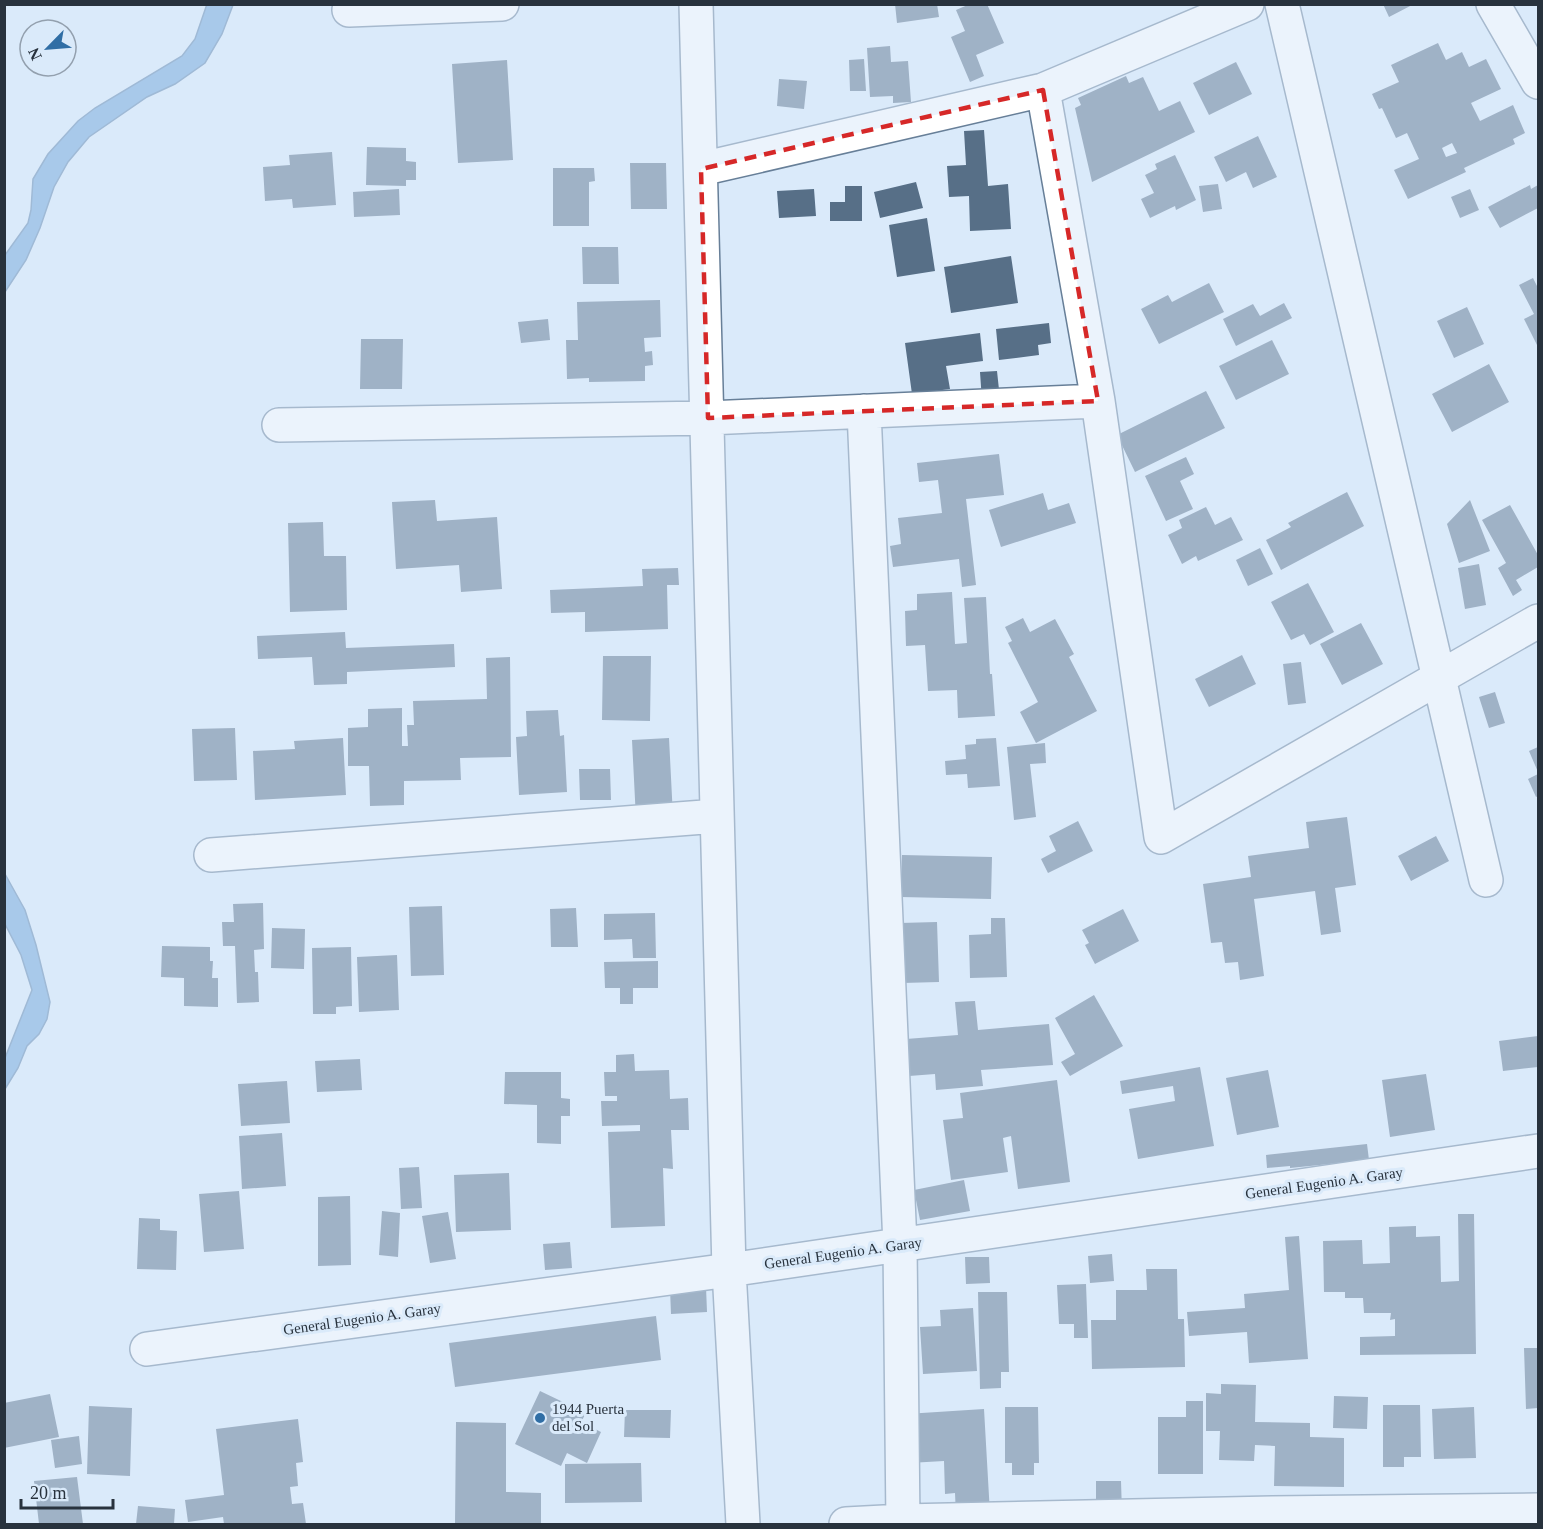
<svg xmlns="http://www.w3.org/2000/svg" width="1543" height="1529" font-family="Georgia,serif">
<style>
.water{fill:#6ba2d8;stroke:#5780aa;stroke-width:1.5}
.building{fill:#576f87;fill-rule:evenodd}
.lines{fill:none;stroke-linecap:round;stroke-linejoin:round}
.minor-casing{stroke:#677f98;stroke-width:36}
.minor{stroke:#fff;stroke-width:33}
.marked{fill:none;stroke:#d62828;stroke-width:4.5;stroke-dasharray:12 8;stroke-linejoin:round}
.poi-dot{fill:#306ea5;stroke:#daeafa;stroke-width:2}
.labels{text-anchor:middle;stroke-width:6;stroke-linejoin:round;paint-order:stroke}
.street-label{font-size:15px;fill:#28323d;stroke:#daeafa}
.poi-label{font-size:15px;fill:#28323d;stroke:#daeafa;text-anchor:start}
</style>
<rect width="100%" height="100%" fill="#daeafa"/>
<path class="water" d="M207,4L233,5L222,34L205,63L175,84L147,97L89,137L68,162L54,187L40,228L26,260L5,292V255L28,223L31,210L33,179L48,154L78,121L95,108L182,56L195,39Z
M5,874L25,910L36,945L50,1002L47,1019L39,1034L27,1046L18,1068L5,1089V1058L32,990L21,955L5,924Z"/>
<path class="building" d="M895,4H937L939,17L897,23Z
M970,4H987L1004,43L976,55L984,76L970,82L951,37L965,31L956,10Z
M1383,4H1414L1389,17Z
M1438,43L1446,60L1462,52L1469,67L1486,59L1501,89L1471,103L1480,121L1513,105L1525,133L1513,139L1515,144L1464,168L1466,172L1408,199L1394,170L1419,159L1407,133L1396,138L1382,108L1379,109L1372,94L1399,82L1391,65ZM1452,143L1457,153L1446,157L1442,148Z
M890,46L891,62L908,61L911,102L893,103V96L870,97L867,48Z
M864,59L866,91H850L849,60Z
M507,60L513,160L458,163L452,64Z
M1236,62L1252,94L1209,115L1193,83Z
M1126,76L1129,83L1143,77L1159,111L1180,101L1195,132L1092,182L1075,108L1081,105L1078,98Z
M779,79L807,81L804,109L777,106Z
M984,130L988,186L1008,184L1011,229L970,231L969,196L949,197L947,166L966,165L964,131Z
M1258,136L1277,177L1253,188L1246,172L1226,182L1214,157Z
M367,147L406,148V161L416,162V180H406V186L366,185Z
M332,152L336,205L293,208L292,199L265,201L263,167L290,165L289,155Z
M1175,155L1196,200L1176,210L1175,206L1150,218L1141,199L1154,193L1145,175L1157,169L1155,164Z
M630,163H666L667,209H631Z
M553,168H594L595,181L589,182V226H553Z
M916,182L923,208L880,218L874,192Z
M1218,184L1222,209L1203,212L1199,186Z
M1530,185L1531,189L1538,185V208L1500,228L1488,207Z
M845,186H862V221H830V202H845Z
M399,189L400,215L354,217L353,192Z
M814,189L816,216L779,218L777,191Z
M1470,189L1479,210L1460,218L1451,197Z
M927,218L935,271L897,277L889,225Z
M582,247H618L619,284H583Z
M1011,256L1018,303L951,313L944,267Z
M1533,278L1538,288V347L1524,319L1534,314L1519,285Z
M1209,283L1224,312L1159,344L1141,309L1168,295L1172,302Z
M660,300L661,337L644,338L645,352L652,351L653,365L645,366V381L589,382V378L567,379L566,340H578L577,302Z
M1284,303L1292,318L1236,346L1223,319L1253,304L1260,316Z
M1467,307L1484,344L1454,358L1437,321Z
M548,319L550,340L521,343L518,322Z
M1049,323L1051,343L1038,345L1039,355L999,360L996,329Z
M980,333L983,361L946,366L950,389L912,394L905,343Z
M361,339H403L402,389H360Z
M1272,340L1289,374L1236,400L1219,366Z
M1489,364L1509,402L1452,432L1432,394Z
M997,371L1000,399L982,401L980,372Z
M1206,391L1225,428L1135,472L1117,435Z
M999,454L1004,495L966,499L976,585L962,587L959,559L893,567L890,546L901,544L898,518L942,513L938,480L919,482L917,463Z
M1186,457L1194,474L1180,481L1193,509L1166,521L1145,476Z
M1347,492L1364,526L1281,570L1266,540L1291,527L1288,523Z
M1043,493L1048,510L1069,503L1076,523L1001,547L989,510Z
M435,500L437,521L497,517L502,589L461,592L459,565L396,569L392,502Z
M1470,500L1490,551L1459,563L1447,524Z
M1510,505L1538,555V567L1516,580L1522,590L1513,596L1498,568L1506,563L1482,520Z
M1206,507L1215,525L1231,517L1243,540L1198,561L1196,556L1182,564L1168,535L1182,528L1179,520Z
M323,522L324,556H346L347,610L290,612L288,523Z
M1260,548L1273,574L1248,586L1236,560Z
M1479,564L1486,605L1465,609L1458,568Z
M678,568L679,585H667L668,629L585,632V612L551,613L550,590L643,586L642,569Z
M1308,583L1334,632L1310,645L1304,634L1291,640L1271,602Z
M952,592L955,644L967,643L964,598L986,597L990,674H992L995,716L958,718L957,690L928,691L925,645L906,646L905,611L917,610V594Z
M1023,618L1030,632L1055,619L1074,654L1069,657L1097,711L1036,743L1020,712L1038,702L1008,643L1012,641L1005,627Z
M1361,623L1383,664L1342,685L1320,644Z
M345,632L346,648L454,644L455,667L347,672V684L314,685L312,657L258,659L257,636Z
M1242,655L1256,684L1209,707L1195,679Z
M603,656H651L650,721L602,720Z
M510,657L511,757L460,758L461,780L404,781V805L370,806L369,766H348V728L368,727V709L402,708V746H408L407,725H414L413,701L487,699L486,658Z
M1301,662L1306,703L1288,705L1283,664Z
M1495,692L1505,723L1489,728L1479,697Z
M558,710L560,736L564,735L567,792L519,795L516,737L527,736L526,711Z
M235,728L237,780L194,781L192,729Z
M343,738L346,795L255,800L253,751L295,749L294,741Z
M669,738L673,817L636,819L632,740Z
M996,738L1000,786L968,788L967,774L946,775L945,761L966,759L965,745L976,744V739Z
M1045,743L1046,763L1030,764L1036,817L1014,820L1007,747Z
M1538,747V772L1529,751Z
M579,769H610L611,800H580Z
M1538,774V796L1536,797L1528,779Z
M1347,817L1356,885L1335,888L1341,932L1321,935L1315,891L1254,899L1264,976L1240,980L1238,962L1225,963L1222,942L1211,943L1203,884L1251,877L1248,856L1309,848L1306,822Z
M1078,821L1093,851L1048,873L1041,859L1056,851L1049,836Z
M1436,836L1449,861L1411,881L1398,856Z
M902,855L992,857L991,899L901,897Z
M263,903L264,949L254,950L255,972H258L259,1002L237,1003L235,946H223L222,922H234L233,904Z
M442,906L444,975L411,976L409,907Z
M576,908L578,947H551L550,909Z
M1123,909L1139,941L1095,964L1085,945L1089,943L1082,930Z
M655,913L656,958H633L632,939L604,940V914Z
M991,918H1005L1007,977L970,978L969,935L991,934Z
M937,922L939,982L902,983L900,923Z
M272,928L305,929L304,969L271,968Z
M162,946L210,947V961H213L212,978H218V1007L184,1006V978L161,977Z
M351,947L352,1006L336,1007V1014H313L312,948Z
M397,955L399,1010L359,1012L357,957Z
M658,961V988H633V1004H620V988H605L604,962Z
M1094,995L1123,1046L1070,1076L1061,1062L1075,1054L1055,1018Z
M975,1001L978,1030L1049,1024L1053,1065L981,1070L983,1086L936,1090L935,1074L909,1076L906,1039L958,1035L955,1002Z
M1538,1036V1067L1503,1071L1499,1041Z
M634,1054L635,1071L669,1070L670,1099L688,1098L689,1130H671L673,1169L663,1168L665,1226L611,1228L608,1132L640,1131V1125L602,1126L601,1101H617V1096H605L604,1072H616V1055Z
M360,1059L362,1090L317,1092L315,1061Z
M1200,1067L1214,1146L1138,1159L1129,1109L1175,1101L1173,1086L1122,1094L1120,1081Z
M1268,1070L1279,1127L1237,1135L1226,1078Z
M505,1072H561V1098L570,1099V1116H561V1144L537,1143V1105L504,1104Z
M1426,1074L1435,1130L1390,1137L1382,1080Z
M1057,1080L1070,1182L1018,1189L1011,1136L1003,1138L1008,1172L951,1180L943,1120L963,1118L960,1093Z
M287,1081L290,1123L241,1126L238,1084Z
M282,1133L286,1186L242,1189L239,1136Z
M1367,1144L1369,1160L1290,1168V1166L1267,1168L1266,1155Z
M419,1167L422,1208L401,1209L399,1168Z
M509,1173L511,1230L456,1232L454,1175Z
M964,1180L970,1211L920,1220L914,1190Z
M239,1191L244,1249L204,1252L199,1194Z
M350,1196L351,1265L318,1266V1197Z
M382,1211L400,1213L398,1257L379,1255Z
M448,1212L456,1259L430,1263L422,1216Z
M1458,1214H1474L1476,1354L1360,1355V1337L1395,1336V1319L1390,1320L1391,1313H1364L1363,1298H1345V1292H1324L1323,1241L1362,1240L1363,1264L1390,1263L1389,1227L1416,1226V1237L1440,1236L1441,1282L1459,1281Z
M139,1218L160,1219V1230L177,1231L176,1270L137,1269Z
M1299,1236L1308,1359L1249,1363L1247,1332L1189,1336L1187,1312L1245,1308L1244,1294L1289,1290L1285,1237Z
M570,1242L572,1268L545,1270L543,1244Z
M1112,1254L1114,1281L1090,1283L1088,1256Z
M965,1257H989L990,1283L966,1284Z
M1146,1269H1177L1178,1319H1184L1185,1367L1092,1369L1091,1320H1116V1290H1147Z
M1086,1284L1088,1338H1074V1324H1059L1057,1285Z
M706,1287L707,1312L671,1314L670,1289Z
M978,1292H1007L1009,1372H1001V1388L980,1389Z
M973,1308L977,1371L923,1374L920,1327L941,1326L940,1310Z
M656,1316L661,1360L455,1387L449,1343Z
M1524,1348H1538V1408L1526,1409Z
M1221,1384L1256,1385L1255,1422L1310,1423V1437L1344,1438V1487L1274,1486L1275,1446L1255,1445L1254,1461L1219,1460L1220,1431H1206V1393L1221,1394Z
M540,1391L586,1413L581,1422L601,1432L587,1463L567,1453L561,1466L515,1444Z
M50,1394L59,1437L4,1448V1403Z
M1334,1396L1368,1397L1367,1429L1333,1428Z
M1186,1401H1203V1474H1158V1417H1186Z
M1383,1405H1420L1421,1457H1404V1467H1383Z
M89,1406L132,1408L130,1476L87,1474Z
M1005,1407H1038L1039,1463H1034V1475H1012V1463H1005Z
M1474,1407L1476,1458L1434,1459L1432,1409Z
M984,1409L990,1514L956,1516L955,1493L945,1494L944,1461L909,1463L906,1414Z
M625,1410H671L670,1438L624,1437Z
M298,1419L303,1462L296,1463L298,1486L290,1487L292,1504L303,1503L306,1524H224L223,1517L188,1522L185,1500L224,1495L216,1429Z
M456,1422L506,1423V1492L541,1493V1524H455Z
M79,1436L82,1464L55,1468L51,1440Z
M641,1463L642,1502L565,1503V1464Z
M77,1477L83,1524H39L34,1481Z
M1096,1481H1121L1122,1513L1096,1514Z
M138,1506L175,1509L174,1524H136Z"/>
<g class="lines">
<g class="minor-casing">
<path id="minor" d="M696,4L729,1270L743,1524
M1282,4L1486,880
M1493,4L1538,82
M349,10L502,4
M1043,90L1098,401L1161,837L1538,621
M701,169L1043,90L1247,4
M864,411L900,1245L903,1524
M279,425L708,418L1098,401
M211,855L717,816
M147,1349L729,1270L1538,1151
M846,1524L903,1521L1272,1513L1538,1510"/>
</g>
<use href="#minor" class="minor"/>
</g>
<path d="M0 0H1543V1529H0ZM1043,90L1098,401L708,418L701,169Z" fill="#daeafa" fill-opacity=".55" fill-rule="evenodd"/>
<path class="marked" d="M1043,90L1098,401L708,418L701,169Z"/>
<circle class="poi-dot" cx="540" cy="1418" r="6"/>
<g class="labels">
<g class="street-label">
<text transform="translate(1324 1183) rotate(-8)" y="5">General Eugenio A. Garay</text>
<text transform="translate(843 1253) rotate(-8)" y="5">General Eugenio A. Garay</text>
<text transform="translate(362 1319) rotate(-8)" y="5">General Eugenio A. Garay</text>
</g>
<g class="poi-label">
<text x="552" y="1414">1944 Puerta<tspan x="552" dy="17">del Sol</tspan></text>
</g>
</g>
<rect width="1543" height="1529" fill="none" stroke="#28323d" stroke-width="12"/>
<g transform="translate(48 48) rotate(245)"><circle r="28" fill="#daeafa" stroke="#93a0ae" stroke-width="1.5"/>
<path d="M0-4.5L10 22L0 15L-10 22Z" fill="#306ea5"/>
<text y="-9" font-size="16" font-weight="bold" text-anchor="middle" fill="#28323d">N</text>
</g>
<path d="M21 1499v9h92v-9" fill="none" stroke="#28323d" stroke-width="3"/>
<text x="30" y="1499" font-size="18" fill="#28323d" stroke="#daeafa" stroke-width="4.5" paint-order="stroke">20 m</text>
</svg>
